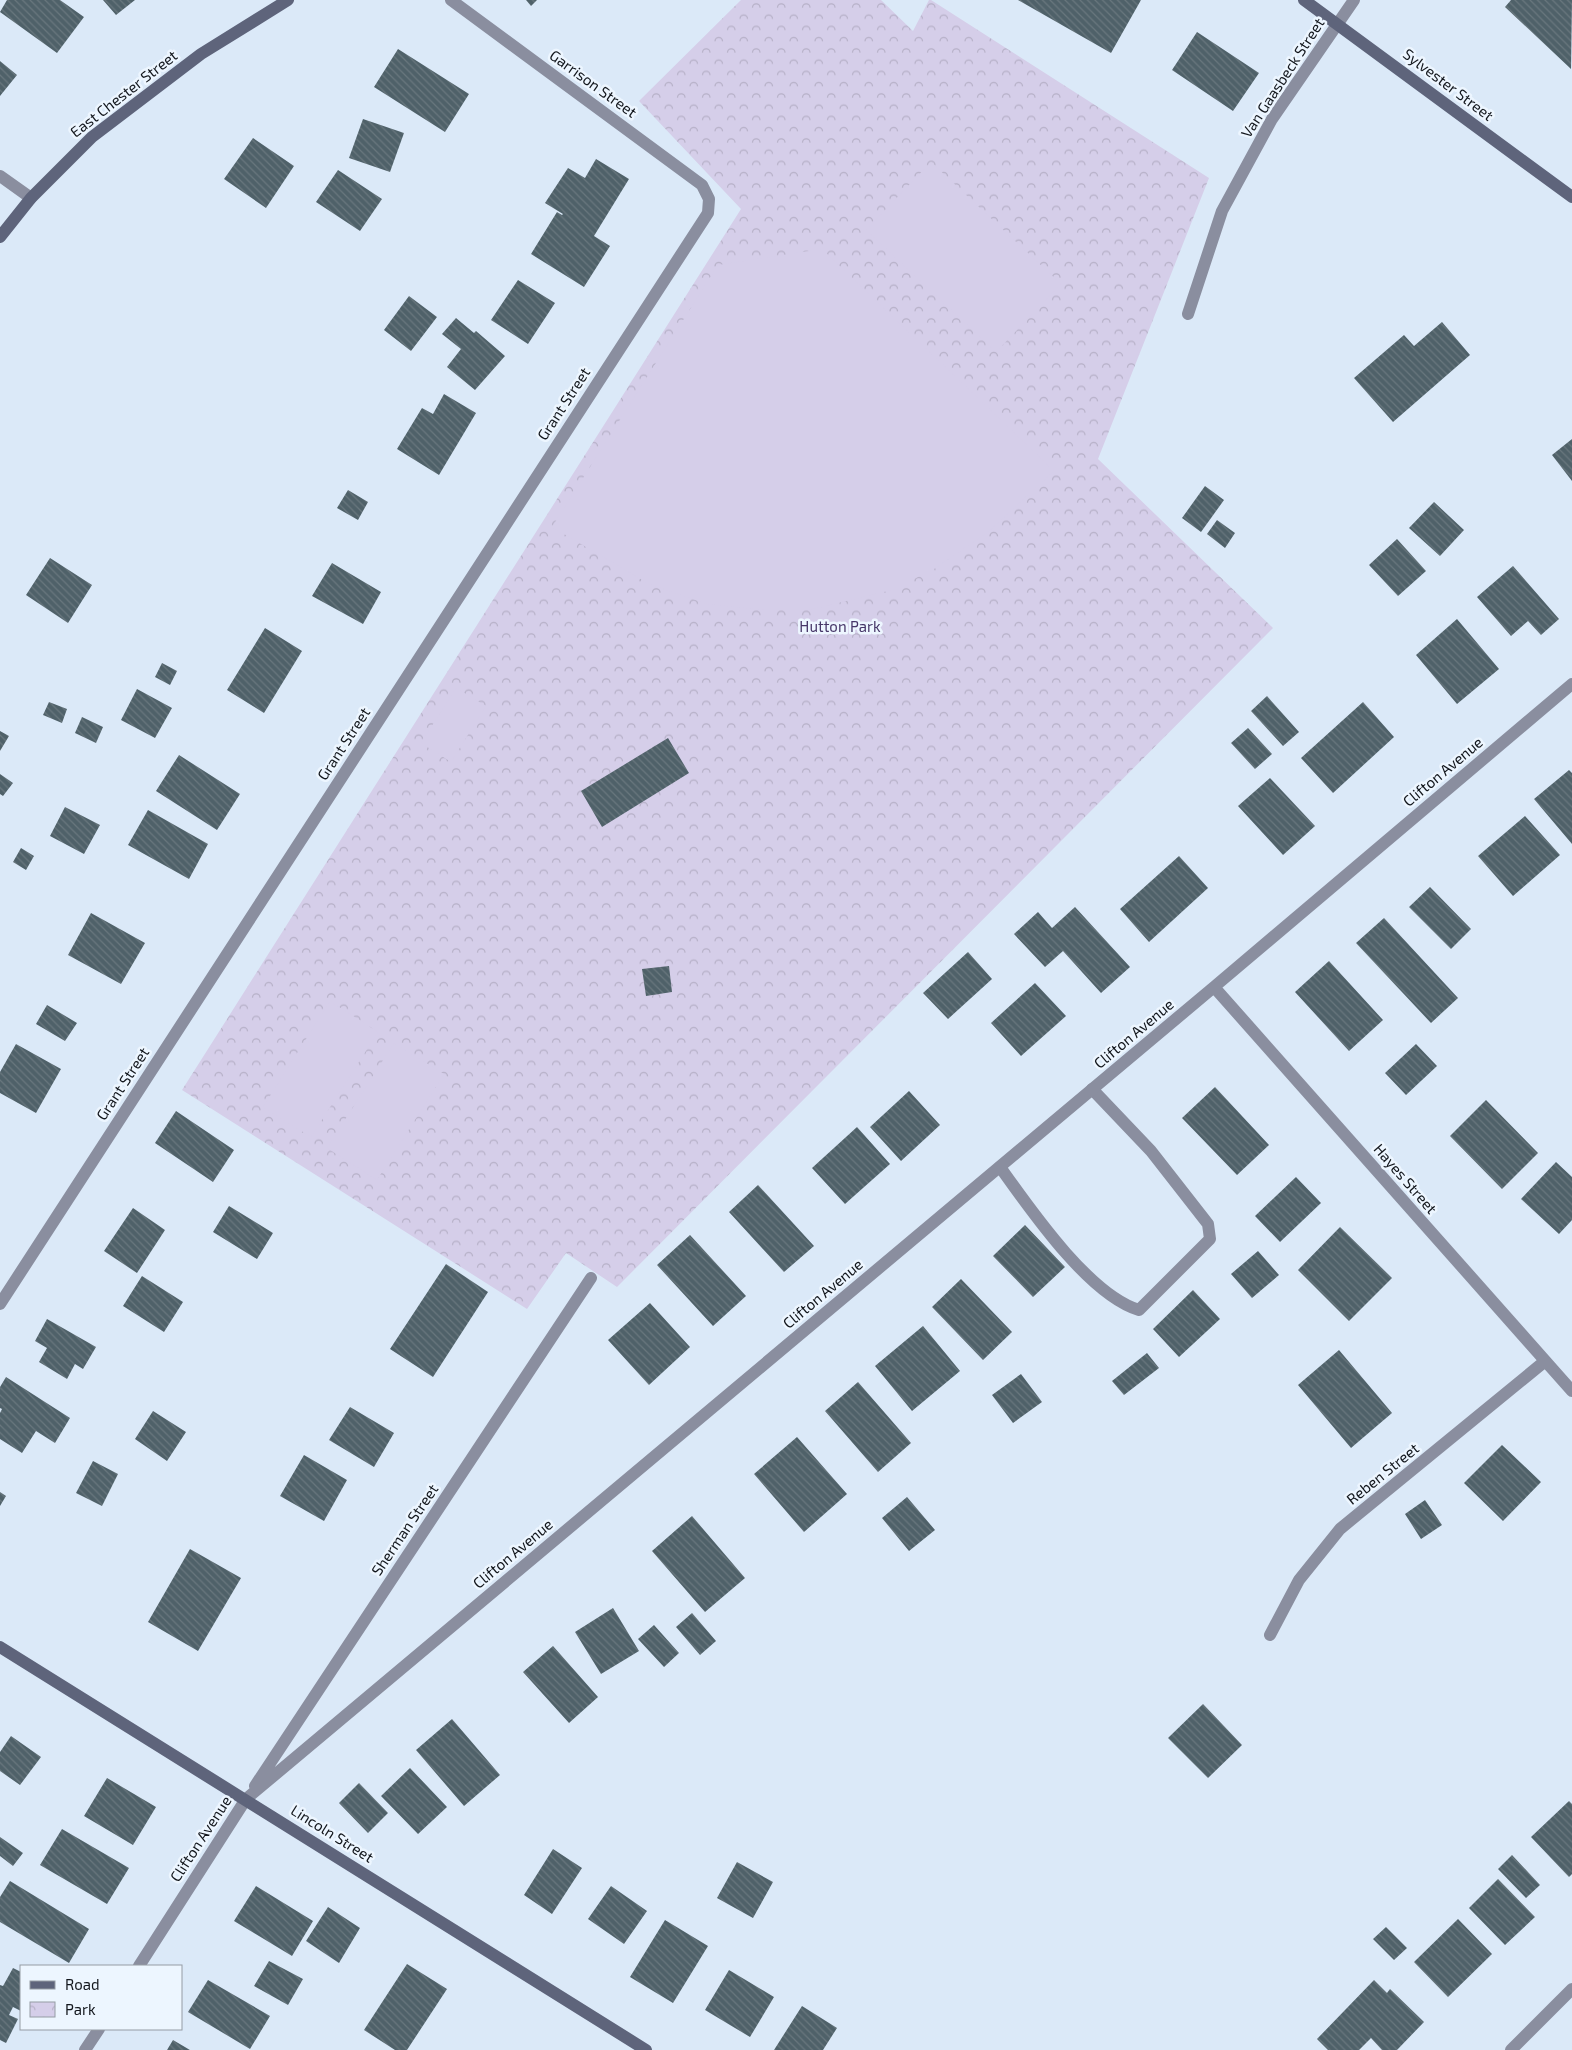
<svg xmlns="http://www.w3.org/2000/svg" width="1572" height="2050" font-family="'Exo 2',sans-serif">
<style>
.park{fill:url(#park-crowns)}
.pitch{fill:#d5cee9}
.building{fill:url(#building-back-hatch)}
.lines{fill:none;stroke-linecap:round;stroke-linejoin:round}
.lane{stroke:#8a8e9f;stroke-width:12}
.street{stroke:#8a8e9f;stroke-width:12}
.secondary{stroke:#5e647b;stroke-width:12}
.labels{text-anchor:middle;stroke-width:5;stroke-linejoin:round;paint-order:stroke}
.street-label{font-size:15px;fill:#12161c;stroke:#edf6ff}
.park-label{font-size:15px;fill:#463668;stroke:#edf6ff}
</style>
<defs>
<pattern id="park-crowns" width="20" height="18" patternUnits="userSpaceOnUse" patternTransform="scale(1.25)"><rect width="20" height="18" fill="#d5cee9"/><path d="M2 6a3 3 0 1 1 6 0M12 15a3 3 0 1 1 6 0" fill="none" stroke="#b6b0c7"/></pattern>
<pattern id="building-back-hatch" width="6" height="6" patternUnits="userSpaceOnUse" patternTransform="scale(1.25)"><rect width="6" height="6" fill="#4f6169"/><path d="M-1 5l2 2M0 0l6 6M5-1l2 2" fill="none" stroke="#69777e"/></pattern>
</defs>
<rect width="100%" height="100%" fill="#dbe9f8"/>
<path class="park" d="M741,0H881L913,31L929,0H931L1209,178L1098,459L1273,628L617,1287L566,1253L527,1309L182,1090L741,209L639,101Z"/>
<path class="pitch" d="M931,162L1061,284L996,352L866,230Z
M822,249L1054,471L988,532L934,569L892,590L809,610H764L707,604L649,584L552,527L718,265Z
M456,688L486,706L451,762L421,743Z
M330,1001L378,1032L311,1137L263,1107Z
M394,1043L444,1074L377,1180L327,1148Z"/>
<path class="building" d="M7,0H60L84,17L57,53L0,12Z
M103,0H135L116,15Z
M526,0H537L531,6Z
M1018,0H1141L1111,53Z
M1511,0H1572L1571,69L1505,7Z
M1197,32L1259,73L1233,111L1172,70Z
M398,49L469,94L445,132L374,87Z
M0,61L17,75L0,96Z
M363,119L404,133L390,172L349,158Z
M253,138L294,166L266,208L224,179Z
M596,159L629,179L594,236L610,246L584,287L531,254L557,212L562,215L563,214L545,203L568,168L585,178Z
M338,170L382,199L360,231L316,202Z
M518,280L555,303L528,344L491,320Z
M409,296L437,317L411,351L384,330Z
M456,318L474,333L476,331L505,356L475,390L447,367L461,349L442,334Z
M1442,322L1470,355L1393,422L1354,378L1404,335L1414,346Z
M444,394L476,413L439,475L397,449L422,408L433,414Z
M1572,439V481L1552,455Z
M1205,486L1224,500L1201,532L1182,518Z
M348,490L368,502L358,520L337,508Z
M1434,502L1464,530L1440,556L1409,528Z
M1217,520L1235,533L1225,548L1207,534Z
M1397,539L1426,571L1398,596L1369,565Z
M50,558L92,585L68,623L26,595Z
M332,563L381,592L363,624L312,596Z
M1513,566L1559,619L1541,635L1528,621L1511,636L1477,597Z
M1457,619L1499,669L1457,704L1416,655Z
M265,628L302,651L264,713L227,690Z
M162,663L177,671L170,685L155,677Z
M137,689L172,708L155,738L121,720Z
M1267,696L1299,732L1283,746L1251,711Z
M49,702L67,709L62,723L43,715Z
M1363,702L1394,737L1333,793L1301,758Z
M82,717L103,727L96,743L75,733Z
M1248,728L1272,754L1255,769L1231,743Z
M0,731L9,736L0,751Z
M668,738L689,773L602,827L581,791Z
M179,755L240,794L217,830L156,791Z
M1569,770L1572,773V844L1534,799Z
M0,774L13,783L3,796L0,794Z
M1270,778L1315,826L1283,855L1238,806Z
M65,807L100,825L84,854L50,836Z
M148,810L208,844L189,879L128,845Z
M1525,816L1560,855L1513,896L1478,856Z
M21,848L34,856L26,870L13,862Z
M1179,856L1208,888L1149,942L1120,909Z
M1430,887L1471,929L1451,949L1409,907Z
M1075,907L1130,967L1101,993L1063,951L1045,967L1014,934L1038,912L1052,928Z
M91,913L145,943L121,984L68,955Z
M1384,918L1458,998L1431,1023L1356,943Z
M968,952L992,979L948,1019L923,993Z
M1329,961L1383,1020L1349,1051L1295,992Z
M669,966L672,992L646,996L642,969Z
M1035,983L1066,1016L1021,1056L991,1023Z
M47,1005L77,1023L65,1041L36,1024Z
M16,1044L61,1069L36,1113L0,1093V1072Z
M1416,1044L1437,1066L1406,1095L1385,1073Z
M1215,1087L1269,1145L1237,1175L1182,1118Z
M909,1091L940,1125L901,1161L870,1127Z
M1486,1100L1538,1153L1502,1189L1450,1136Z
M176,1111L234,1150L213,1182L155,1143Z
M857,1127L890,1164L845,1204L812,1168Z
M1556,1162L1572,1177V1220L1559,1234L1521,1199Z
M1296,1177L1321,1203L1280,1242L1255,1216Z
M758,1185L814,1246L784,1272L729,1212Z
M229,1206L273,1233L257,1259L213,1232Z
M133,1208L165,1230L137,1273L104,1251Z
M1025,1225L1065,1267L1033,1297L993,1256Z
M1340,1227L1392,1278L1349,1321L1298,1270Z
M690,1235L746,1296L713,1326L657,1265Z
M1258,1251L1279,1275L1252,1298L1231,1274Z
M446,1264L488,1292L433,1377L390,1349Z
M142,1276L183,1302L164,1332L123,1306Z
M961,1279L1012,1332L983,1360L932,1307Z
M1193,1290L1220,1319L1179,1357L1153,1329Z
M650,1303L690,1347L649,1385L608,1340Z
M47,1319L96,1347L83,1369L75,1364L67,1379L39,1362L47,1348L35,1341Z
M923,1326L960,1371L912,1411L875,1366Z
M1339,1350L1392,1413L1351,1448L1298,1385Z
M1147,1353L1159,1368L1124,1395L1112,1381Z
M1021,1374L1042,1402L1013,1423L992,1395Z
M6,1377L70,1418L55,1443L36,1431L22,1453L0,1439V1413L2,1409L0,1408V1387Z
M858,1382L911,1443L878,1472L825,1411Z
M350,1407L394,1433L374,1467L329,1440Z
M153,1411L186,1432L167,1461L135,1439Z
M797,1437L847,1494L804,1532L754,1474Z
M1502,1445L1541,1482L1503,1521L1464,1483Z
M304,1455L347,1480L324,1521L280,1496Z
M93,1461L118,1474L102,1506L76,1493Z
M0,1492L6,1496L0,1506Z
M907,1497L935,1530L909,1551L882,1518Z
M1425,1500L1442,1525L1421,1539L1405,1514Z
M692,1516L745,1578L705,1612L652,1551Z
M190,1549L241,1578L198,1651L148,1622Z
M613,1608L639,1651L601,1674L575,1632Z
M692,1613L716,1641L700,1655L676,1627Z
M654,1625L679,1653L664,1667L638,1639Z
M553,1646L598,1697L569,1723L523,1672Z
M1203,1704L1242,1745L1208,1778L1168,1738Z
M452,1719L500,1775L464,1806L416,1750Z
M11,1736L41,1757L20,1785L0,1771V1752Z
M410,1768L447,1807L418,1834L381,1796Z
M107,1778L156,1807L133,1845L84,1816Z
M359,1783L388,1813L368,1833L339,1803Z
M1569,1801L1572,1804V1874L1569,1877L1531,1837Z
M62,1829L129,1868L107,1904L40,1865Z
M0,1837L23,1853L13,1866L0,1856Z
M553,1849L582,1868L552,1914L524,1895Z
M1512,1855L1540,1885L1526,1898L1498,1869Z
M737,1862L773,1882L753,1918L717,1898Z
M1498,1879L1535,1917L1505,1945L1469,1908Z
M10,1881L89,1929L69,1963L0,1922V1897Z
M256,1886L313,1921L292,1956L234,1921Z
M611,1886L647,1911L624,1944L588,1919Z
M328,1907L360,1928L339,1963L306,1941Z
M1458,1919L1492,1954L1448,1997L1414,1962Z
M665,1920L708,1946L673,2003L630,1977Z
M1386,1927L1407,1948L1394,1960L1373,1939Z
M269,1961L303,1979L288,2005L254,1986Z
M407,1964L447,1989L407,2050H395L364,2030Z
M13,1968L21,1972V2011L13,2007L9,2015L18,2019L6,2043L0,2040V1985L3,1986Z
M729,1970L774,1997L750,2037L705,2010Z
M208,1980L270,2016L250,2049L188,2012Z
M1374,1980L1387,1993L1390,1989L1424,2022L1397,2050H1382L1371,2038L1359,2050H1328L1317,2039Z
M802,2006L837,2028L823,2050H774Z
M173,2040L190,2050H167Z"/>
<g class="lines">
<path class="lane" d="M1000,1167C1030,1209 1089,1295 1139,1310L1210,1239L1208,1224L1151,1151L1092,1089"/>
<path class="street" d="M0,176L31,198
M1188,314L1222,211L1272,119L1354,0
M1214,987L1572,1391
M0,1304L708,213L709,199L702,185L451,0
M1270,1635L1299,1580L1340,1529L1544,1362
M255,1786L591,1278
M139,1966L246,1799L1214,987L1572,684
M85,2050L99,2029
M1511,2050L1572,1989"/>
<path class="secondary" d="M1304,0L1572,197
M0,237L31,198L92,137L201,54L288,0
M0,1647L646,2050"/>
</g>
<g class="labels">
<g class="street-label">
<text transform="translate(1283 78) rotate(-57)" y="5">Van Gaasbeck Street</text>
<text transform="translate(593 84) rotate(36)" y="5">Garrison Street</text>
<text transform="translate(1448 85) rotate(37)" y="5">Sylvester Street</text>
<text transform="translate(124 94) rotate(-38)" y="5">East Chester Street</text>
<text transform="translate(564 404) rotate(-57)" y="5">Grant Street</text>
<text transform="translate(344 744) rotate(-57)" y="5">Grant Street</text>
<text transform="translate(1443 772) rotate(-40)" y="5">Clifton Avenue</text>
<text transform="translate(1134 1034) rotate(-40)" y="5">Clifton Avenue</text>
<text transform="translate(123 1084) rotate(-57)" y="5">Grant Street</text>
<text transform="translate(1405 1179) rotate(49)" y="5">Hayes Street</text>
<text transform="translate(823 1294) rotate(-40)" y="5">Clifton Avenue</text>
<text transform="translate(1383 1474) rotate(-39)" y="5">Reben Street</text>
<text transform="translate(405 1530) rotate(-56)" y="5">Sherman Street</text>
<text transform="translate(513 1554) rotate(-40)" y="5">Clifton Avenue</text>
<text transform="translate(332 1834) rotate(32)" y="5">Lincoln Street</text>
<text transform="translate(201 1839) rotate(-57)" y="5">Clifton Avenue</text>
</g>
<g class="park-label">
<text x="840" y="632">Hutton Park</text>
</g>
</g>
<rect x="20" y="1965" width="162" height="65" fill="#edf6ff" stroke="#959ca4"/>
<rect x="30" y="1981" width="25" height="8" fill="#5e647b" stroke="#959ca4"/>
<text x="65" y="1990" font-size="15" fill="#12161c">Road</text>
<rect x="30" y="2002" width="25" height="15" fill="url(#park-crowns)" stroke="#959ca4"/>
<text x="65" y="2015" font-size="15" fill="#12161c">Park</text>
</svg>
